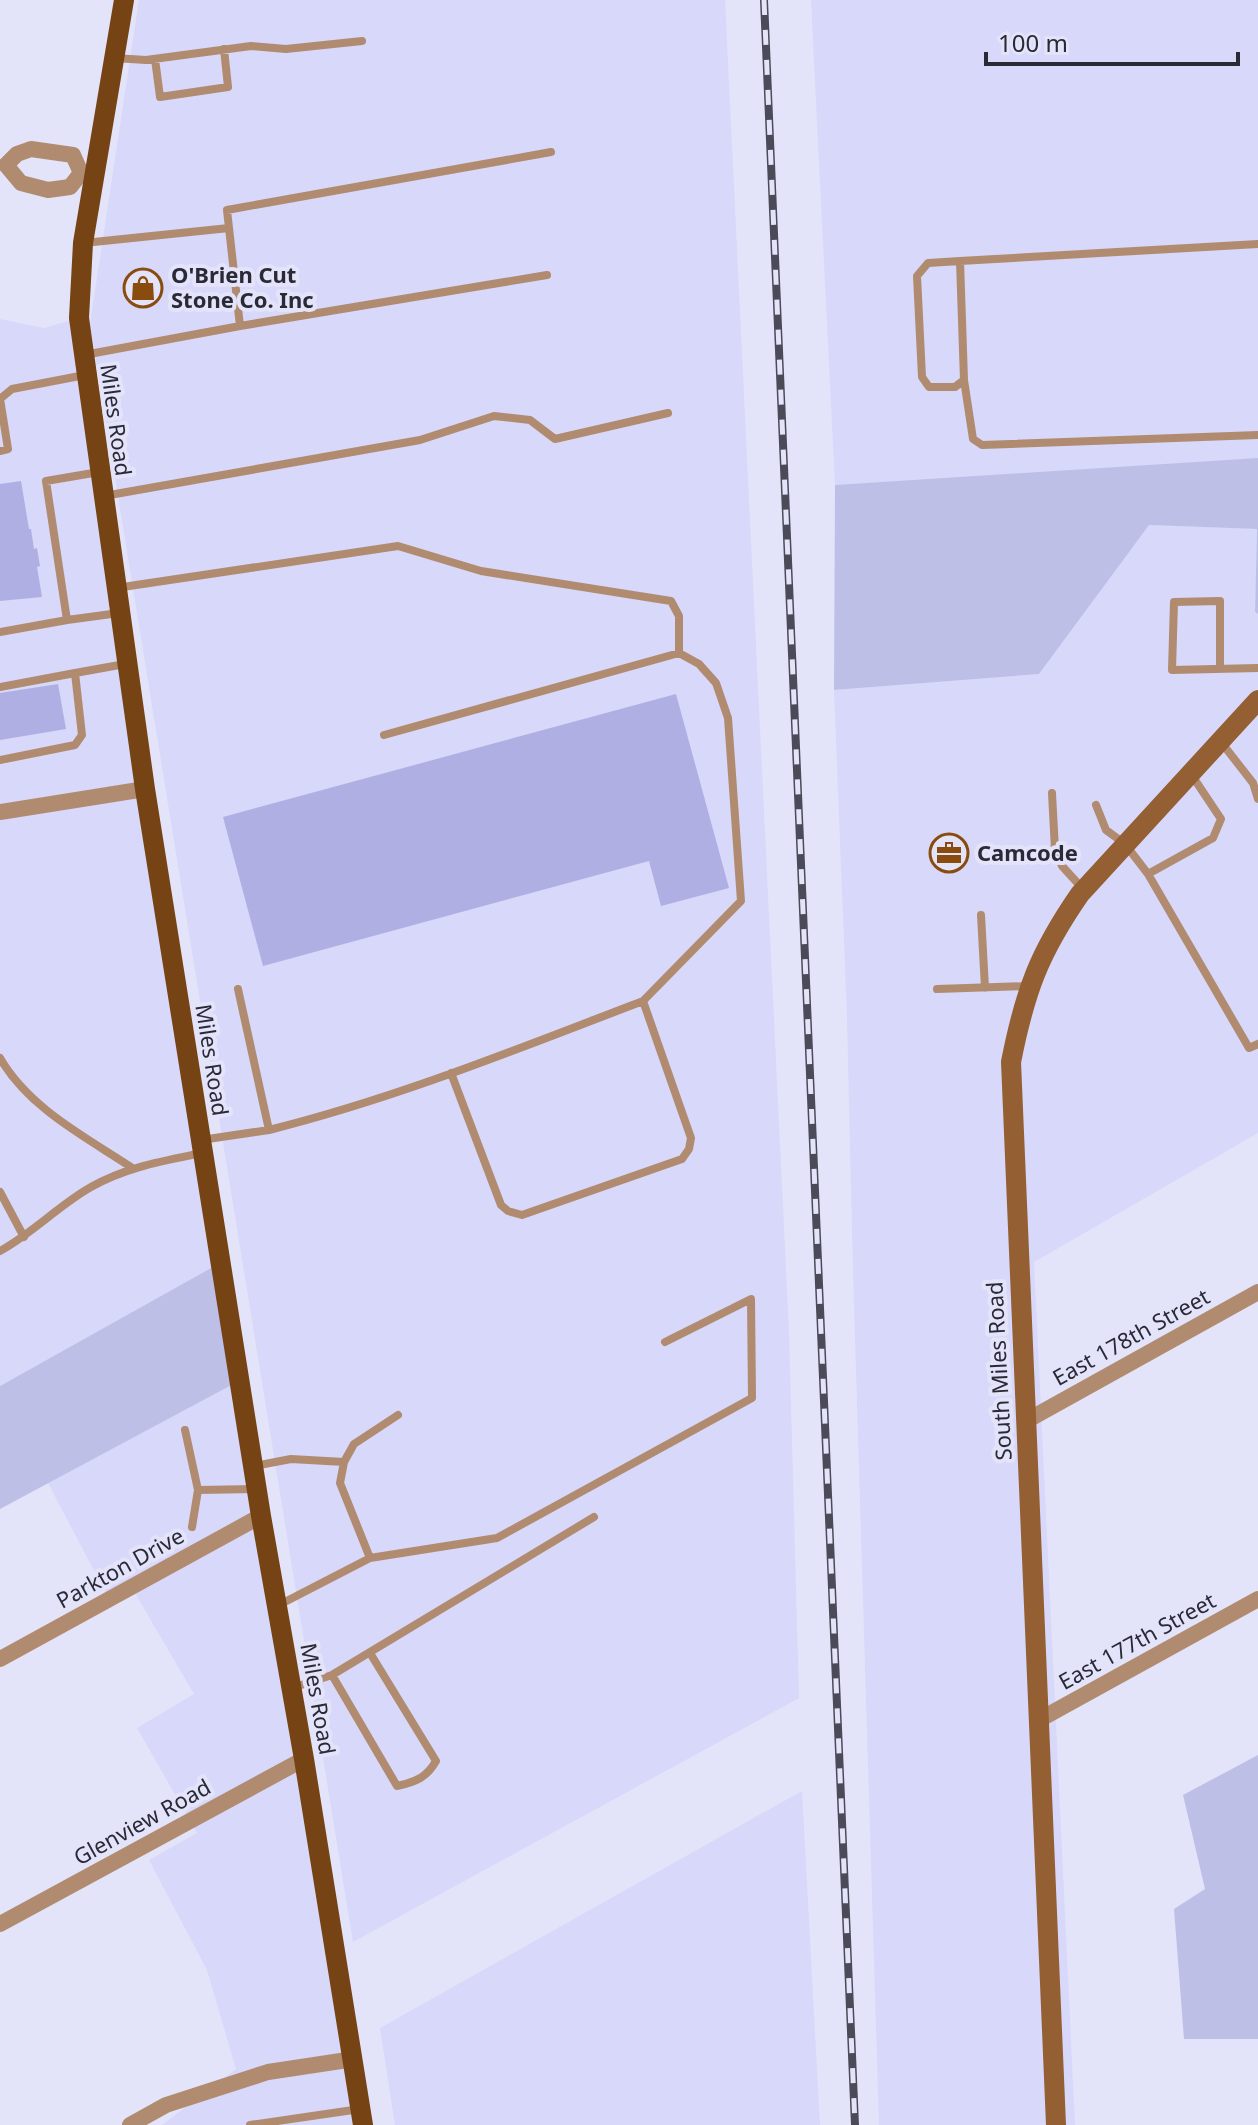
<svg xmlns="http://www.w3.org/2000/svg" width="1258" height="2125" font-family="'Noto Sans',sans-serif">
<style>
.built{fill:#d7d8fa}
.green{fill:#bebfe7}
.building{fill:#afafe4}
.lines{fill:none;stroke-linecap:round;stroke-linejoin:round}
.lane{stroke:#b18b6f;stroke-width:8}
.street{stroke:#b18b6f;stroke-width:16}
.secondary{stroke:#945f33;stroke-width:20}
.primary{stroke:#764314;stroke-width:20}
.rail-casing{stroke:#4a4a59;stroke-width:8}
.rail{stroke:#e3e4f9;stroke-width:5;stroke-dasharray:15;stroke-linecap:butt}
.labels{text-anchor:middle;stroke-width:8;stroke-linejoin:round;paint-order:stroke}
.poi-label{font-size:22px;font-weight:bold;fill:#2a2a37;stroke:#e3e4f9;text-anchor:start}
.street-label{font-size:22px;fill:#2a2a37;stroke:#e3e4f9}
</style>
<rect width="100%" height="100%" fill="#e3e4f9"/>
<path class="built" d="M139,0H725L789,1332L799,1698L353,1942L90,324Z
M811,0H1258V460L835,485Z
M79,318L220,1263L0,1386V319L44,328Z
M1148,525L1257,529L1255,612L1258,614V1133L1034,1262L1075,2125H879L853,1272L847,1017L834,690L1039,674Z
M239,1381L363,2125H162L236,2069L207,1970L149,1860L197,1833L137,1728L194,1694L132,1588L109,1599L48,1483Z
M802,1791L820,2125H395L380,2028Z"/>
<path class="green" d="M1258,458V614L1255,612L1257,529L1149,525L1039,674L834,690L835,485Z
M220,1263L239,1381L0,1509V1386Z
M1258,1755V2039H1184L1174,1909L1205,1889L1183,1795Z"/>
<path class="building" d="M21,481L29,529H31L34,549L37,548L40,566L37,567L42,597L0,601V484Z
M58,684L66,729L0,740V693Z
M676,694L729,888L661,906L649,861L263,966L223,817Z"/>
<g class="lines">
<path class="lane" d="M114,58L146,60L251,46L286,49L362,41
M155,59L160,97L228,87L224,49
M84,243L229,228L227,210L551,152
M960,261L964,380L955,387H929L922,377L917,276L928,263L960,261L1258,244
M240,326L547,275
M84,355L240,326L229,228
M964,380L973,439L982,445L1258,435
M0,399L12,389L85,375
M0,451L8,449L0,399
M99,472L46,481L67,620L119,613
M104,496L420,440L494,416L530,420L555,439L668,413
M116,588L398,546L481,571L671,601L679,616V653
M0,632L67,620
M1220,669V601L1174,602L1172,670L1258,668
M0,687L75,673
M384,735L679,653L699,664L716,683L728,718L741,901L643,1001
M1221,742L1253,783L1258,799
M0,760L75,745L82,735L75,673L125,664
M1052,793L1055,850L1062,866L1083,889
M1096,805L1106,830L1125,844L1148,874L1213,838L1221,819L1191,774
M1148,874L1249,1048L1258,1044
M981,915L985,988
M937,989L1029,986
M0,1058C29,1108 84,1136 131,1167
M269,1130C397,1098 520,1048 643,1001L691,1138L689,1149L682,1159L522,1215L508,1211L501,1205L451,1073
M201,1140L269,1130L238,989
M0,1192L24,1237
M0,1251C33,1233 59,1205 91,1187C126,1167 163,1161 202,1153
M185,1430L198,1490
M254,1466L291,1459L344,1462
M192,1527L198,1490L256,1489
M370,1558L340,1483L344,1462L354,1444L398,1415
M277,1606L370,1558L497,1538L752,1398L751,1299L665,1342
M332,1675L397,1786C416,1782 427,1777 436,1761L370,1653
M292,1688L332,1675L594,1517
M250,2125L360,2109"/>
<path class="street" d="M31,149L73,155L81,173L70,187L48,190L21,183L6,165L17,154Z
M0,812L145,789
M1026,1421L1258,1292
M0,1659L261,1516
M1037,1721L1258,1599
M0,1924L304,1759
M130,2125L166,2105L268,2072L354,2059"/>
<path class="secondary" d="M1056,2125L1011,1062C1025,991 1039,953 1080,894L1258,700"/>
<path class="primary" d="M124,0L83,243L79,318L145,789L261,1516L304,1759L363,2125"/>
<g class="rail-casing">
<path id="rail" d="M764,0L855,2125"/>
</g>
<use href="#rail" class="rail"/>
</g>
<defs>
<g id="shop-ring" transform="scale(2)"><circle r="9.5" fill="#e3e4f9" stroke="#894c0e" stroke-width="1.5"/><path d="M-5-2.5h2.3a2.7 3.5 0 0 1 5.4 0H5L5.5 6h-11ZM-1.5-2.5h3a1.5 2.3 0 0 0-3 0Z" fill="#894c0e"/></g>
<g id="office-ring" transform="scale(2)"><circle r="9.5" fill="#e3e4f9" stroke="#894c0e" stroke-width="1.5"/><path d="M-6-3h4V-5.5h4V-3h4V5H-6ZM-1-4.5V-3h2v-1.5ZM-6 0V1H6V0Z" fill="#894c0e"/></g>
</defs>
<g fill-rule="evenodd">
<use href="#shop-ring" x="143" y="288"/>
<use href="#office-ring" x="949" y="853"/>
</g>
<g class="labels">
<g class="poi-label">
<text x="171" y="283">O'Brien Cut<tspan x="171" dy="25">Stone Co. Inc</tspan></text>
<text x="977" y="861">Camcode</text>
</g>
<g class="street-label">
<text transform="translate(116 420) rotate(82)" y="8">Miles Road</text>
<text transform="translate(212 1060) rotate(81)" y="8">Miles Road</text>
<text transform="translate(1131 1337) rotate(-29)" y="8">East 178th Street</text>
<text transform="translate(999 1371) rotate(-93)" y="8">South Miles Road</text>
<text transform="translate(120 1568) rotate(-29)" y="8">Parkton Drive</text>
<text transform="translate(1137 1641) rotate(-29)" y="8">East 177th Street</text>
<text transform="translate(318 1699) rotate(80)" y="8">Miles Road</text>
<text transform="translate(142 1822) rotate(-29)" y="8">Glenview Road</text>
</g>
</g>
<path d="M986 52v12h252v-12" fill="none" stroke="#2a2a37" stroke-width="4"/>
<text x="998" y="52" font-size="24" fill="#2a2a37" stroke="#e3e4f9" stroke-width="6" paint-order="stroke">100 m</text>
</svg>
